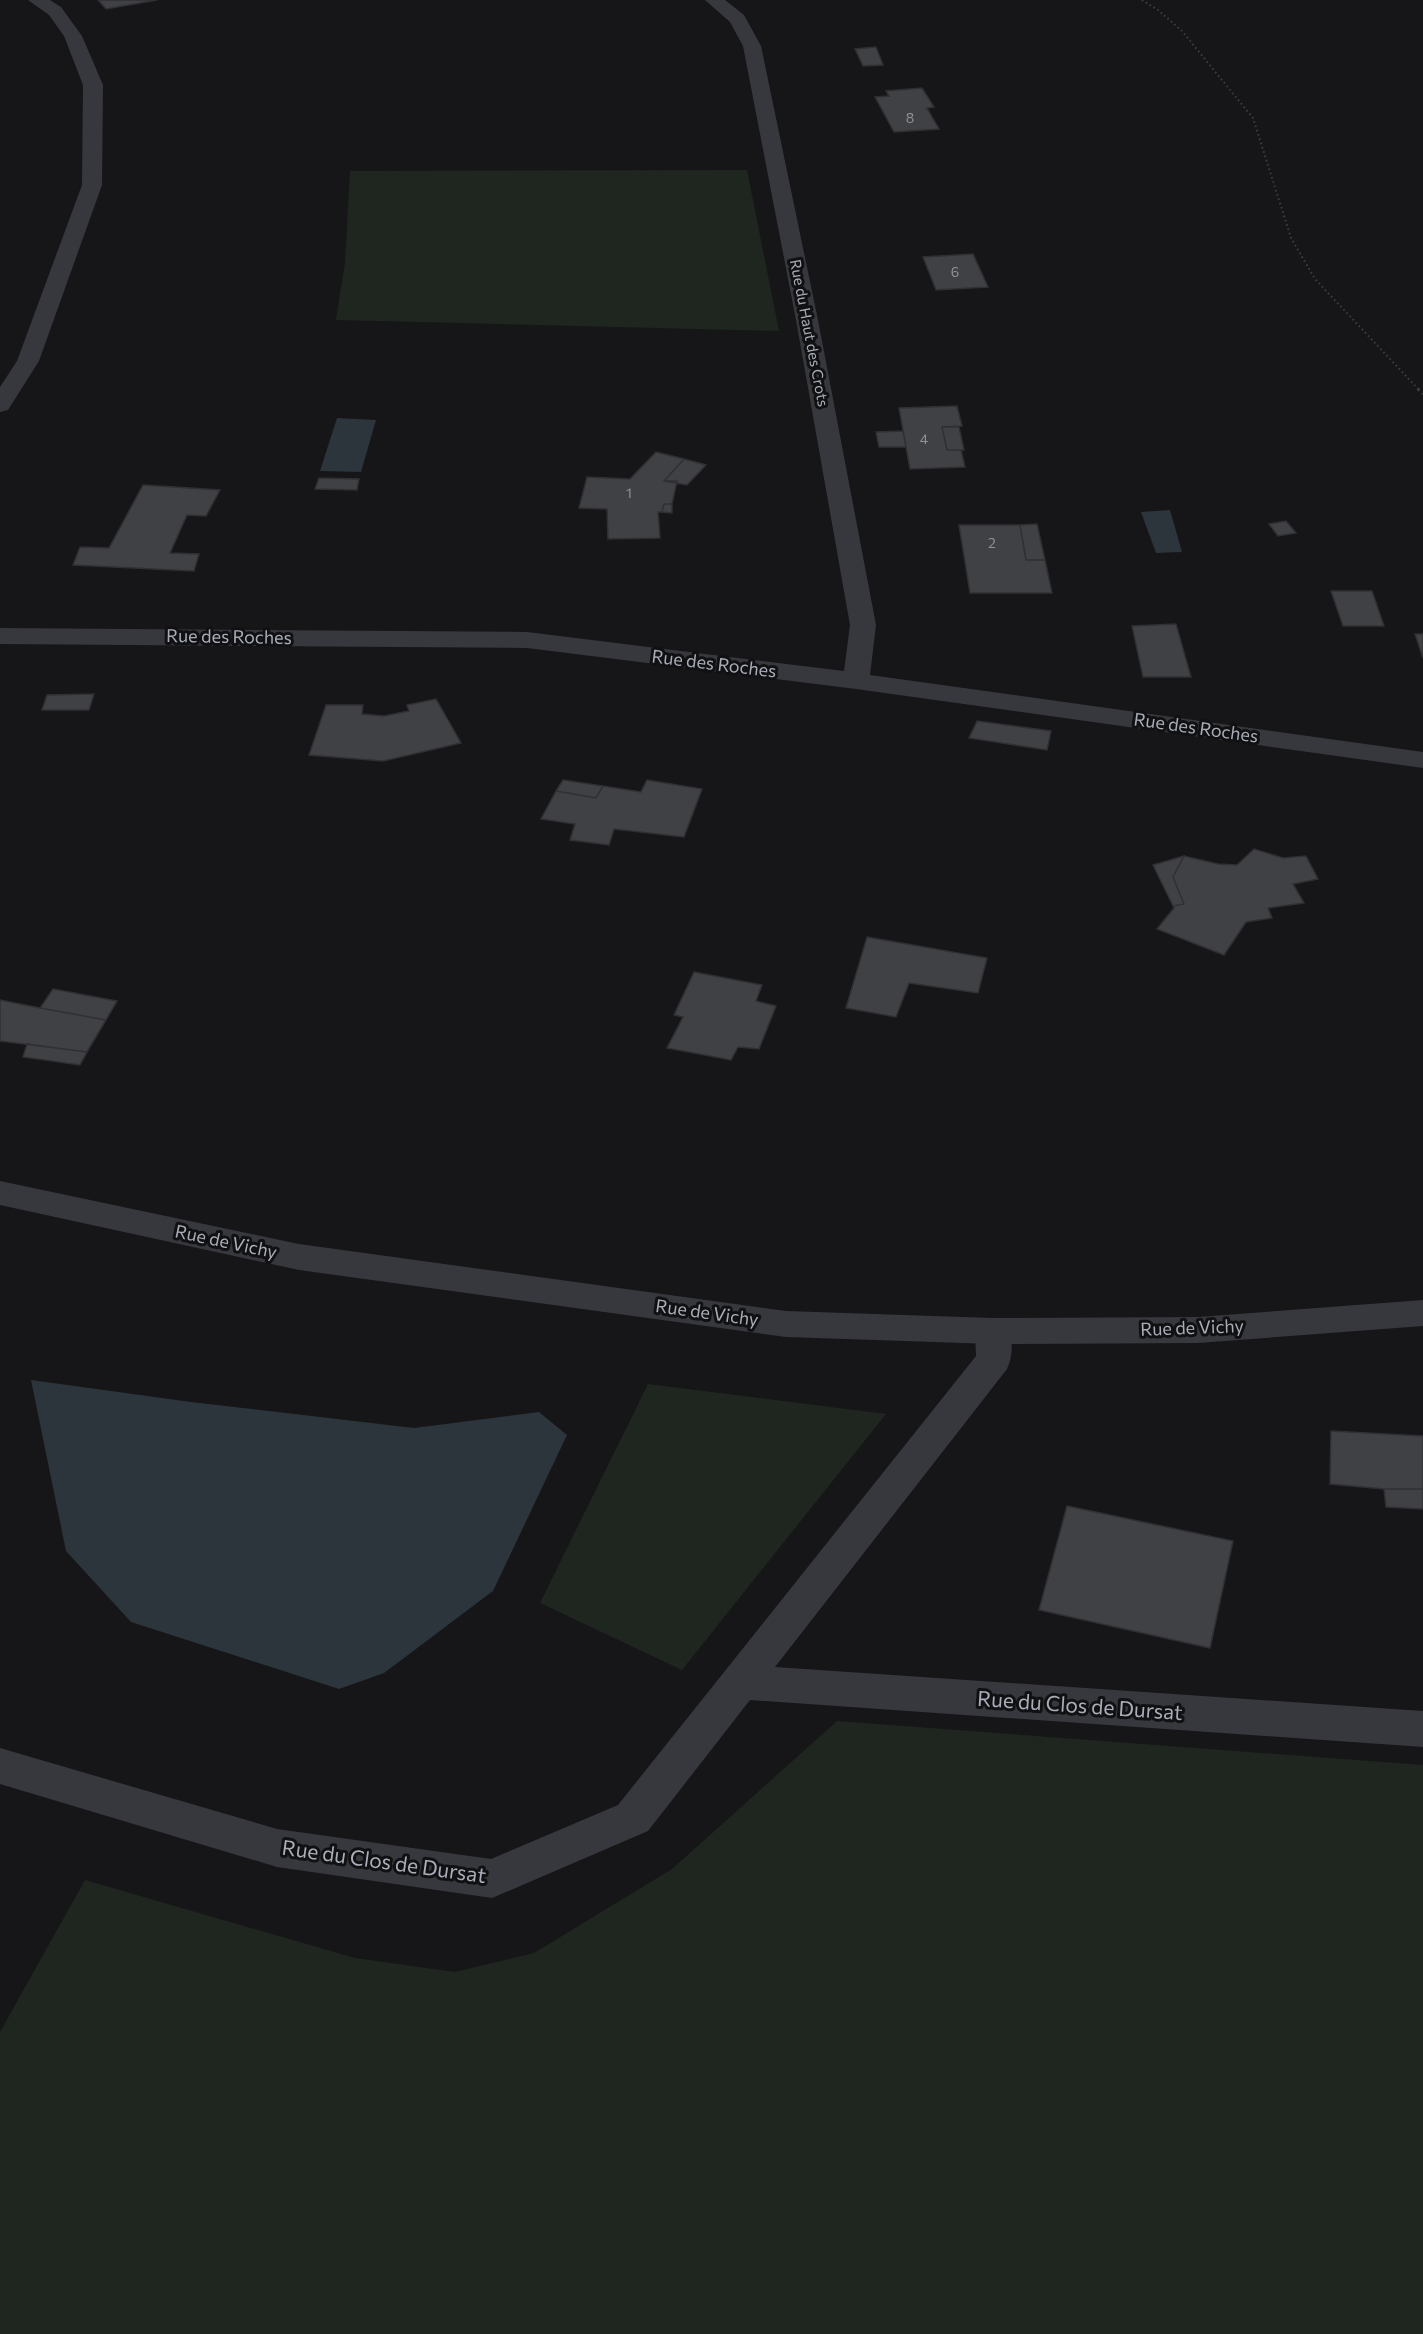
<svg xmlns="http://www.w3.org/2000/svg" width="1423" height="2334" font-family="Commissioner,sans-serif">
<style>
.green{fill:#1e261f}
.water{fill:#2c353c}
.building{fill:#404145;stroke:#303034;stroke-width:1.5}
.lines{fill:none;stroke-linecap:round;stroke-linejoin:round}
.path-far1{stroke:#3d3f44;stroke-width:2;stroke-dasharray:1.5 3;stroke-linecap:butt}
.path{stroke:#3d3f44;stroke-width:3;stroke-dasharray:2 4;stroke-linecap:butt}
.minor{fill:#37383d;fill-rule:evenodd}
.tertiary{fill:#37383d;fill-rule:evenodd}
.labels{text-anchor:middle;stroke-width:6;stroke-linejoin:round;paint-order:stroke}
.far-number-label{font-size:14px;fill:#8e929b}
.far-street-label{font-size:15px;fill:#a8adb8;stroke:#111113}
.street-label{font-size:18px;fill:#a8adb8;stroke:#111113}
.near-street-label{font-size:21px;fill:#a8adb8;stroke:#111113}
</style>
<rect width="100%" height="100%" fill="#161618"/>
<path class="green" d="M747,170L779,331L336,320L345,262L350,171Z
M648,1384L886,1414L682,1670L540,1603Z
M837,1721L1423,1765V2334H0V2032L85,1880L355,1958L455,1972L534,1953L672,1869Z"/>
<path class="water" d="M337,418L376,420L361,472L320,471Z
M1170,510L1182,552L1156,553L1141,512Z
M31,1380L191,1402L414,1428L539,1412L567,1435L493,1591L384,1673L339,1689L131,1622L66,1551Z"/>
<path class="building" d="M98,0H157L106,9Z
M876,47L883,65L863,66L855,49Z
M922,88L934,107L927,108L939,129L894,132L875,97L889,96L886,91Z
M973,254L988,287L936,290L923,257Z
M957,406L962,426L942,427L947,450H961L965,467L910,469L899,408Z
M942,427H959L964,450H947Z
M903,431L906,447H879L876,432Z
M656,452L684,459L664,481H677L672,504H664L662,512H658L660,538L608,539L607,509L579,508L587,477L630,479Z
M684,459L706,465L687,485L664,481Z
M319,478L359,479L357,490L315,489Z
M143,485L220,490L206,516L187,515L170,553L199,554L194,571L73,565L80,547L109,548Z
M664,504H672V513L662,512Z
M1286,521L1296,533L1278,536L1269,524Z
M959,525H1020L1026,560H1045L1052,593H970Z
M1020,525L1037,524L1045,560H1026Z
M1331,591H1372L1384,626H1343Z
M1176,624L1191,677H1143L1132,626Z
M1415,634H1423V658Z
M94,694L89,710H42L47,695Z
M436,699L461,743L383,761L309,755L326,705H363L362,714L384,716L409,711L407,705Z
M977,721L1051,731L1047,750L969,738Z
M563,780L603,786L596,798L556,791Z
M647,780L702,789L684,837L614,829L609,845L570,840L575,824L541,819L556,791L596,798L603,786L641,792Z
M1254,849L1283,858L1306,856L1318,879L1293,884L1304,903L1268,908L1272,918L1246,922L1224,955L1157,929L1174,908L1173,906L1184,904L1173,877L1184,856L1218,864L1237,865Z
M1184,856L1173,877L1184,904L1173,906L1153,865Z
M867,937L987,958L978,993L909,983L896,1017L846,1008Z
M694,972L762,985L756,1001L776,1006L759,1049L738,1047L731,1060L667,1048L683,1017L674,1015Z
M53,989L117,1001L106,1020L40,1008Z
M0,1000L40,1008L106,1020L87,1052L0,1041Z
M27,1044L87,1052L80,1065L23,1057Z
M1331,1431L1423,1436V1489H1384L1330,1484Z
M1384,1489H1423V1509L1386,1507Z
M1067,1506L1233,1541L1210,1648L1039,1610Z"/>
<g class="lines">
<path class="path-far1" d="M1142,0L1158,10L1182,31L1253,118L1291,238L1315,279L1420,391"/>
<path class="path" d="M1418,389L1423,394"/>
<path class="minor" d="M28,0H50L61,7L82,36L103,85L102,185L39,361L8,410L0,412V387L17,361L82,185L83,85L64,36L49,15Z
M705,0H725L744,15L761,46L818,320L876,625L870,675L1423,752V768L856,689L527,648L0,644V628L527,632L844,671L850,625L796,320L743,46L730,22Z
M993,1318L1005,1322C1013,1336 1014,1354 1007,1369L775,1667L1423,1711V1747L750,1700L648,1831L492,1898L277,1867L0,1784V1748L277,1829L491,1859L618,1805L976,1356L975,1331L981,1322Z"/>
<path class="tertiary" d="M0,1181L299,1244L786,1311L993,1318L1198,1317L1423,1300V1326L1198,1343L993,1344L786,1337L299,1270L0,1205Z"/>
</g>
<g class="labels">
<g class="far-number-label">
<text x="910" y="123">8</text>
<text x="955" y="277">6</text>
<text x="924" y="444">4</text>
<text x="629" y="498">1</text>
<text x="992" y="548">2</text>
</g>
<g class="far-street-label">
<text transform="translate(809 333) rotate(79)" y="5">Rue du Haut des Crots</text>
</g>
<g class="street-label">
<text transform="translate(229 637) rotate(1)" y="6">Rue des Roches</text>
<text transform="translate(714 664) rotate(7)" y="6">Rue des Roches</text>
<text transform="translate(1196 728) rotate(8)" y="6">Rue des Roches</text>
<text transform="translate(226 1242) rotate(12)" y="6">Rue de Vichy</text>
<text transform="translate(707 1313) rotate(8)" y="6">Rue de Vichy</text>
<text transform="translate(1192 1328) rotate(-2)" y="6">Rue de Vichy</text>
</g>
<g class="near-street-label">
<text transform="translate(1080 1706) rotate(4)" y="7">Rue du Clos de Dursat</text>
<text transform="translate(384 1862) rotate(8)" y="7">Rue du Clos de Dursat</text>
</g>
</g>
</svg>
